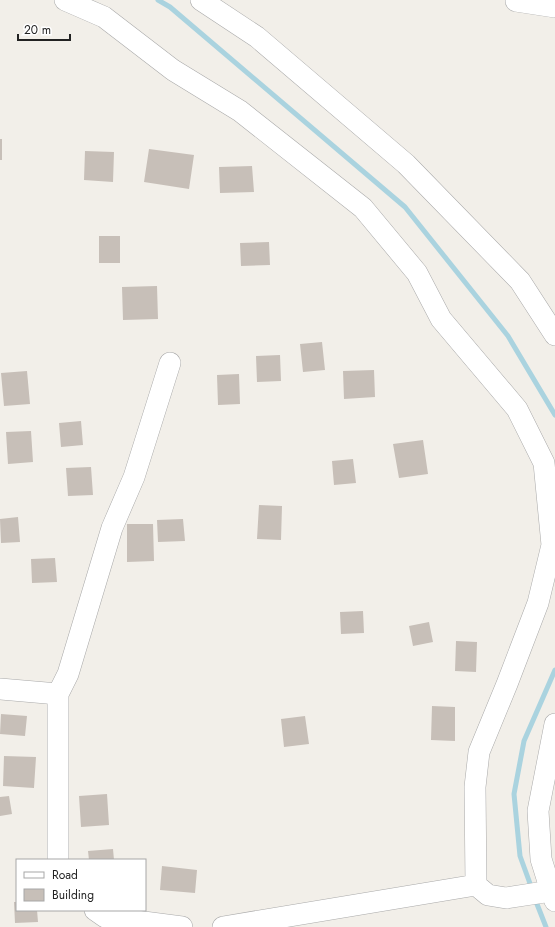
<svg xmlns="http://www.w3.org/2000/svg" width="555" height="927" font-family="Jost,sans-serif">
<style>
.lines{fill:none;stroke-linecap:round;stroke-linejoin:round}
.stream{stroke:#aad3df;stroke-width:5}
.building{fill:#c7bfb8}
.minor-casing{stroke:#a9a9a9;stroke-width:22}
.minor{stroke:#fff;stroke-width:21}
</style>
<rect width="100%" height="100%" fill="#f2efe9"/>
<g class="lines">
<path class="stream" d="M158,0L170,7L405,207L508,336L555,415
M532,889L520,856L514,794L524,741L555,670
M535,899L546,927"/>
</g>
<path class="building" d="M0,139H2V160H0Z
M149,149L194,155L189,189L144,182Z
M85,151L114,152L113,182L84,180Z
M252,166L254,192L220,193L219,167Z
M99,236H120V263H99Z
M269,242L270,265L241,266L240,243Z
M157,286L158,319L123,320L122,287Z
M322,342L325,370L303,372L300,344Z
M280,355L281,381L257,382L256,356Z
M374,370L375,397L344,399L343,371Z
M27,371L30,404L4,406L1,373Z
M239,374L240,404L218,405L217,375Z
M81,421L83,445L61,447L59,423Z
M31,431L33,462L8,464L6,432Z
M423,440L428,474L399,478L393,444Z
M353,459L356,483L334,485L332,461Z
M91,467L93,495L68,496L66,468Z
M259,505L282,506L281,540L257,539Z
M18,517L20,542L1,543L0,519Z
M183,519L185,541L158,542L157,520Z
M127,524H153L154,561L127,562Z
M55,558L57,582L32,583L31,559Z
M363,611L364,633L341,634L340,612Z
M429,622L433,642L413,646L409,626Z
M456,641L477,642L476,672L455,671Z
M432,706L455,707V741L431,740Z
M1,714L27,716L25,736L0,734Z
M305,716L309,744L284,747L281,719Z
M4,756L36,757L34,788L3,786Z
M107,794L109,825L81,827L79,796Z
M9,796L12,814L0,816V797Z
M113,849L114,860H89L88,851Z
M162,866L197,870L195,893L160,890Z
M14,902H17V910H37L38,922L15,923Z"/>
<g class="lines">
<g class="minor-casing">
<path id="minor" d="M65,0L104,17L173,70L240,111L363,208L417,273L441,319L517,409L544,463L552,545L538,603L507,684L479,752L475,787L476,885L488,895L506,898L551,891
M201,0L257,37L406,164L520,281L555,335
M516,1L555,7
M0,689L58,694
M555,724L538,811L541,859L551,891L555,901
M58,860V694L68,674L112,528L134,477L170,363
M95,910L105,917L182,927
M223,927L476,885"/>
</g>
<use href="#minor" class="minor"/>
</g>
<rect x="16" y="859" width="130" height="52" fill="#ffffff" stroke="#a7a7a7"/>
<rect x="24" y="872" width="20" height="6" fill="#ffffff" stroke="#a7a7a7"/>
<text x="52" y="879" font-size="12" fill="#222222">Road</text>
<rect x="24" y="889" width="20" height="12" fill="#c7bfb8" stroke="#a7a7a7"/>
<text x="52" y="899" font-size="12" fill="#222222">Building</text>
<path d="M18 34v6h52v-6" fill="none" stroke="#222222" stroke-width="2"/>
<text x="24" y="34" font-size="12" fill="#222222" stroke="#ffffff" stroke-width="3" paint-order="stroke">20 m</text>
</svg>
